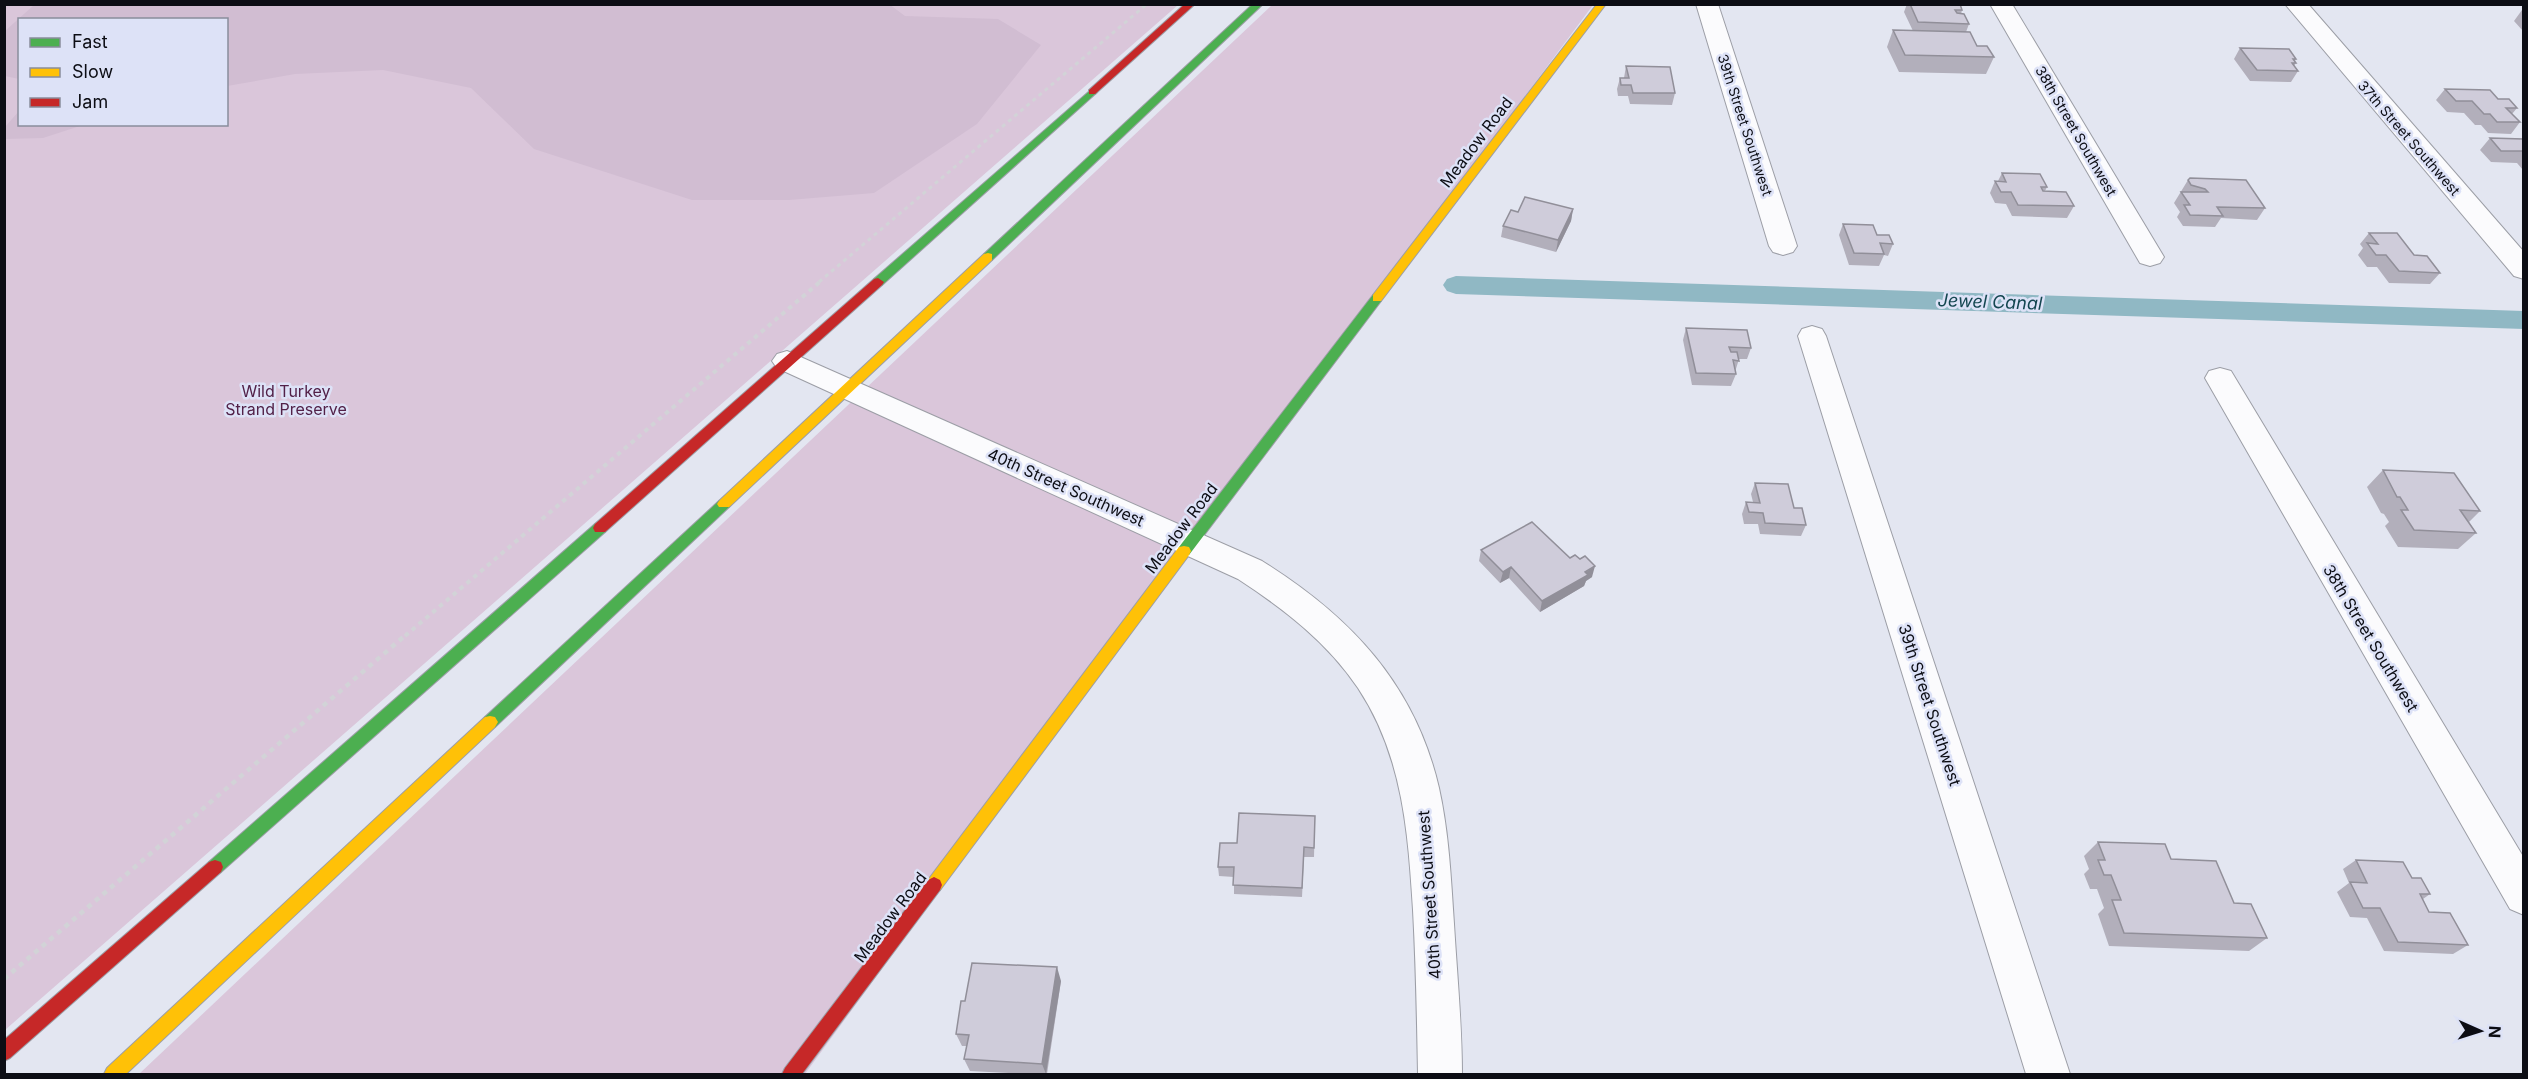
<svg xmlns="http://www.w3.org/2000/svg" width="2528" height="1079" font-family="Inter,sans-serif">
<style>
.green{fill:#dac6da;fill-rule:evenodd}
.forest{fill:#d1bdd2}
.lines{fill:none;stroke-linecap:round;stroke-linejoin:round}
.canal{fill:#90b8c4;fill-rule:evenodd}
.street-casing{stroke:#9c9ea6;stroke-width:2}
.fast-casing{stroke:#9c9ea6;stroke-width:2}
.slow-casing{stroke:#9c9ea6;stroke-width:2}
.jam-casing{stroke:#9c9ea6;stroke-width:2}
.path-far2{stroke:#d2d3d7;stroke-width:3;stroke-dasharray:4 4;stroke-linecap:butt}
.path-far1{stroke:#d2d3d7;stroke-width:4;stroke-dasharray:4.5 4.5;stroke-linecap:butt}
.path{stroke:#d2d3d7;stroke-width:4.5;stroke-dasharray:5 5;stroke-linecap:butt}
.street{fill:#fbfbfd;fill-rule:evenodd}
.fast{fill:#4caf50;fill-rule:evenodd}
.slow{fill:#ffc107;fill-rule:evenodd}
.jam{fill:#c62828;fill-rule:evenodd}
.wall{fill:#b2afbb}
.shaded-wall{fill:#918f99}
.building{fill:#cfccda;stroke:#918f99;stroke-width:1.5}
.labels{text-anchor:middle;stroke-width:5;stroke-linejoin:round;paint-order:stroke}
.far-street-label{font-size:14px;fill:#0c0d14;stroke:#dde2f7}
.street-label{font-size:16px;fill:#0c0d14;stroke:#dde2f7}
.park-label{font-size:16px;fill:#522148;stroke:#dde2f7}
.water-label{font-size:18px;font-style:italic;fill:#144650;stroke:#dde2f7}
</style>
<rect width="100%" height="100%" fill="#e3e6f1"/>
<path class="green" d="M5,5H1178L5,1030ZM20,20H226V124H20Z
M1272,5H1593L1294,406L805,1074H139Z"/>
<path class="forest" d="M34,5L889,4L905,16L998,19L1041,45L977,124L874,193L789,200H692L534,149L471,88L383,70L295,74L227,86L226,20H20L19,79L5,76V31Z
M19,111L20,124L83,125L43,138L5,139V127Z"/>
<g class="lines">
<path class="canal" d="M1456,276L2524,311V329L1456,294L1447,291L1443,285L1447,279Z"/>
<g class="street-casing">
<path id="street" d="M1696,4H1718L1797,246L1793,252L1783,255L1773,252L1769,246Z
M1990,4H2012L2164,257L2160,263L2150,266L2140,263Z
M2285,4H2308L2524,252V279L2514,276Z
M1812,326L1822,329L1826,336L2070,1074H2026L1798,336L1802,329Z
M787,351L1262,561C1350,616 1415,684 1439,788C1449,833 1451,879 1454,924C1457,974 1462,1025 1462,1074H1418C1417,1019 1416,965 1413,910C1408,832 1403,756 1358,688C1327,642 1284,609 1238,579L777,368L772,361L777,354Z
M2220,368L2231,371L2524,858V915L2510,909L2205,378L2209,371Z"/>
</g>
<g class="fast-casing">
<path id="fast" d="M1253,4H1263L992,260H984V254Z
M1092,89L1097,92L1095,94L882,285H874V279Z
M1377,294L1381,295V301L1189,555H1179L1177,551L1179,547L1373,295Z
M724,499L729,501L731,504L729,507L495,727L490,728L485,727L482,722L485,717L719,501Z
M600,523L607,528L605,532L221,872L215,874L209,872L207,867L209,862L595,524Z"/>
</g>
<g class="slow-casing">
<path id="slow" d="M1597,4H1606L1381,301H1373V295Z
M988,253L992,254V260L729,507H719L717,504L719,501L984,254Z
M1184,546L1189,547L1191,551L1189,555L940,890L934,893L928,890L926,885L928,880L1179,547Z
M490,716L495,717L498,722L495,727L126,1074H104L107,1068L485,717Z"/>
</g>
<g class="jam-casing">
<path id="jam" d="M1185,4H1195L1095,94H1089V90Z
M878,278L884,282L882,285L605,532H595L593,528L595,524L874,279Z
M215,860L221,862L223,867L221,872L10,1058L4,1061V1040L209,862Z
M934,877L940,880L942,885L940,890L802,1074H782L785,1068L928,880Z"/>
</g>
<path class="path-far2" d="M819,282L1147,4"/>
<path class="path-far1" d="M405,636L821,281"/>
<path class="path" d="M4,979L407,634"/>
<use href="#street" class="street"/>
<use href="#fast" class="fast"/>
<use href="#slow" class="slow"/>
<use href="#jam" class="jam"/>
</g>
<path class="wall" d="M1907,4H1960L1962,10L1961,14L1969,24L1966,32L1977,46L1994,57L1986,74L1899,72L1887,47L1893,30L1913,31L1904,12Z
M2522,10H2523V31L2514,21Z
M2240,48L2296,59L2295,61L2296,63L2294,66L2298,71L2291,82L2250,81L2234,59Z
M1626,66L1675,93L1672,105L1630,104L1628,96H1618L1617,89L1620,78H1624Z
M2445,89L2517,108L2512,114L2520,122L2511,134L2488,133L2481,125H2475L2464,113L2447,112L2436,100Z
M2490,138L2523,139V170L2517,163L2491,162L2480,150Z
M2002,173L2047,187L2045,191L2074,206L2067,218L2012,216L2006,204L1995,203L1990,193L1995,181H1998Z
M2188,180L2265,208L2257,220L2221,218L2215,227L2183,226L2177,217L2180,212L2174,203Z
M1573,209L1571,221L1556,252L1501,237L1503,226L1518,212Z
M1843,224L1877,235L1893,244L1888,256L1884,255L1879,266L1849,265L1839,235Z
M2369,233L2414,255L2440,273L2430,284L2389,283L2377,267H2367L2358,255L2363,248L2360,244Z
M1686,328L1751,348L1747,359H1739L1735,372L1736,374L1731,386L1692,385L1683,340Z
M2383,470L2480,511L2469,522L2476,533L2458,549L2398,547L2385,526L2389,522L2384,514L2381,513L2367,487Z
M1755,483L1794,508L1806,525L1801,536L1760,534L1758,524H1744L1742,514L1746,502H1753L1751,494Z
M1481,550L1570,558L1592,577L1586,581L1584,586L1540,612L1509,578L1500,583L1479,561Z
M1315,816L1314,857H1304L1302,897L1234,894V877L1219,876L1218,867L1237,843Z
M2098,842L2171,859L2234,903L2267,938L2249,951L2109,946L2098,914L2104,908L2097,889H2090L2084,874L2089,869L2084,856Z
M2356,860L2412,878L2430,894L2423,899L2429,912L2468,945L2453,954L2384,951L2367,918L2350,917L2337,892L2349,883L2343,869Z
M1061,981L1047,1074H1028L970,1071L964,1059L967,1046H962L956,1034L965,1001Z"/>
<path class="shaded-wall" d="M1573,209L1571,221L1556,252L1558,240Z
M1595,566L1592,577L1586,581L1584,586L1540,612L1542,601Z
M1511,567L1509,578L1500,583L1503,572Z
M1057,967L1061,981L1046,1074L1042,1064Z"/>
<path class="building" d="M1910,4H1960L1962,10H1955L1957,13L1964,14L1969,24L1918,22Z
M1893,30L1970,32L1977,46H1987L1994,57L1905,55Z
M2240,48L2289,49L2296,59H2293L2296,63H2292L2298,71L2257,70Z
M1626,66L1670,67L1675,93H1633L1631,85H1621L1620,78H1629Z
M2445,89L2490,90L2498,99H2509L2517,108H2506L2520,122H2497L2490,114H2484L2472,101H2456Z
M2490,138L2523,139V151H2501Z
M2002,173L2040,174L2047,187H2041L2043,191L2066,192L2074,206L2018,205L2011,192H2001L1995,181L2006,182Z
M2190,178L2246,180L2265,208L2217,207L2223,216L2190,215L2184,205H2190L2181,192H2208L2205,189L2191,185L2188,180Z
M1525,197L1573,209L1558,240L1503,226L1511,210L1518,212Z
M1843,224L1873,225L1877,235H1889L1893,244L1880,243L1884,254L1854,253Z
M2369,233H2397L2414,255L2427,256L2440,273L2399,271L2386,255H2376L2367,243L2378,244Z
M1686,328L1747,330L1751,348L1729,347L1731,352H1737L1739,361L1733,360L1736,374L1696,373Z
M2383,470L2454,473L2480,511L2460,510L2476,533L2414,530L2401,510H2408L2400,497H2397Z
M1755,483L1788,484L1794,508H1802L1806,525L1765,523L1763,513L1749,512L1746,502L1760,503Z
M1532,522L1570,558L1575,555L1580,559L1585,556L1595,566L1585,572L1588,575L1542,601L1511,567L1503,572L1481,550Z
M1239,813L1315,816L1314,848L1304,847L1302,888L1233,885L1234,867H1218L1220,843H1237Z
M2098,842L2165,844L2171,859L2216,861L2234,903L2251,904L2267,938L2124,933L2112,900H2121L2111,875H2104L2098,860H2105Z
M2356,860L2403,862L2412,878H2421L2430,894H2420L2429,912L2450,913L2468,945L2398,942L2380,908H2363L2350,882L2367,883Z
M972,963L1057,967L1042,1064L964,1059L969,1035L956,1034L961,1001H965Z"/>
<g class="labels">
<g class="far-street-label">
<text transform="translate(1745 125) rotate(72)" y="5">39th Street Southwest</text>
<text transform="translate(2076 131) rotate(60)" y="5">38th Street Southwest</text>
<text transform="translate(2409 138) rotate(49)" y="5">37th Street Southwest</text>
</g>
<g class="street-label">
<text transform="translate(1476 142) rotate(-53)" y="6">Meadow Road</text>
<text transform="translate(1066 487) rotate(24)" y="6">40th Street Southwest</text>
<text transform="translate(1181 528) rotate(-53)" y="6">Meadow Road</text>
<text transform="translate(2371 638) rotate(59)" y="6">38th Street Southwest</text>
<text transform="translate(1930 705) rotate(72)" y="6">39th Street Southwest</text>
<text transform="translate(1429 895) rotate(-94)" y="6">40th Street Southwest</text>
<text transform="translate(890 917) rotate(-53)" y="6">Meadow Road</text>
</g>
<g class="park-label">
<text x="286" y="397">Wild Turkey<tspan x="286" dy="18">Strand Preserve</tspan></text>
</g>
<g class="water-label">
<text transform="translate(1990 302) rotate(2)" y="6">Jewel Canal</text>
</g>
</g>
<rect width="2528" height="1079" fill="none" stroke="#0c0d14" stroke-width="12"/>
<rect x="18" y="18" width="210" height="108" fill="#dde2f7" stroke="#898d9c" stroke-width="1.5"/>
<rect x="30" y="38" width="30" height="9" fill="#4caf50" stroke="#898d9c" stroke-width="1.5"/>
<text x="72" y="48" font-size="18" fill="#0c0d14">Fast</text>
<rect x="30" y="68" width="30" height="9" fill="#ffc107" stroke="#898d9c" stroke-width="1.5"/>
<text x="72" y="78" font-size="18" fill="#0c0d14">Slow</text>
<rect x="30" y="98" width="30" height="9" fill="#c62828" stroke="#898d9c" stroke-width="1.5"/>
<text x="72" y="108" font-size="18" fill="#0c0d14">Jam</text>
<g transform="translate(2480 1031) rotate(93)" stroke="#dde2f7" stroke-width="4.5" paint-order="stroke">
<path d="M0-4.5L10 22L0 15L-10 22Z" fill="#0c0d14"/>
<text y="-9" font-size="16" font-weight="bold" text-anchor="middle" fill="#0c0d14">N</text>
</g>
</svg>
